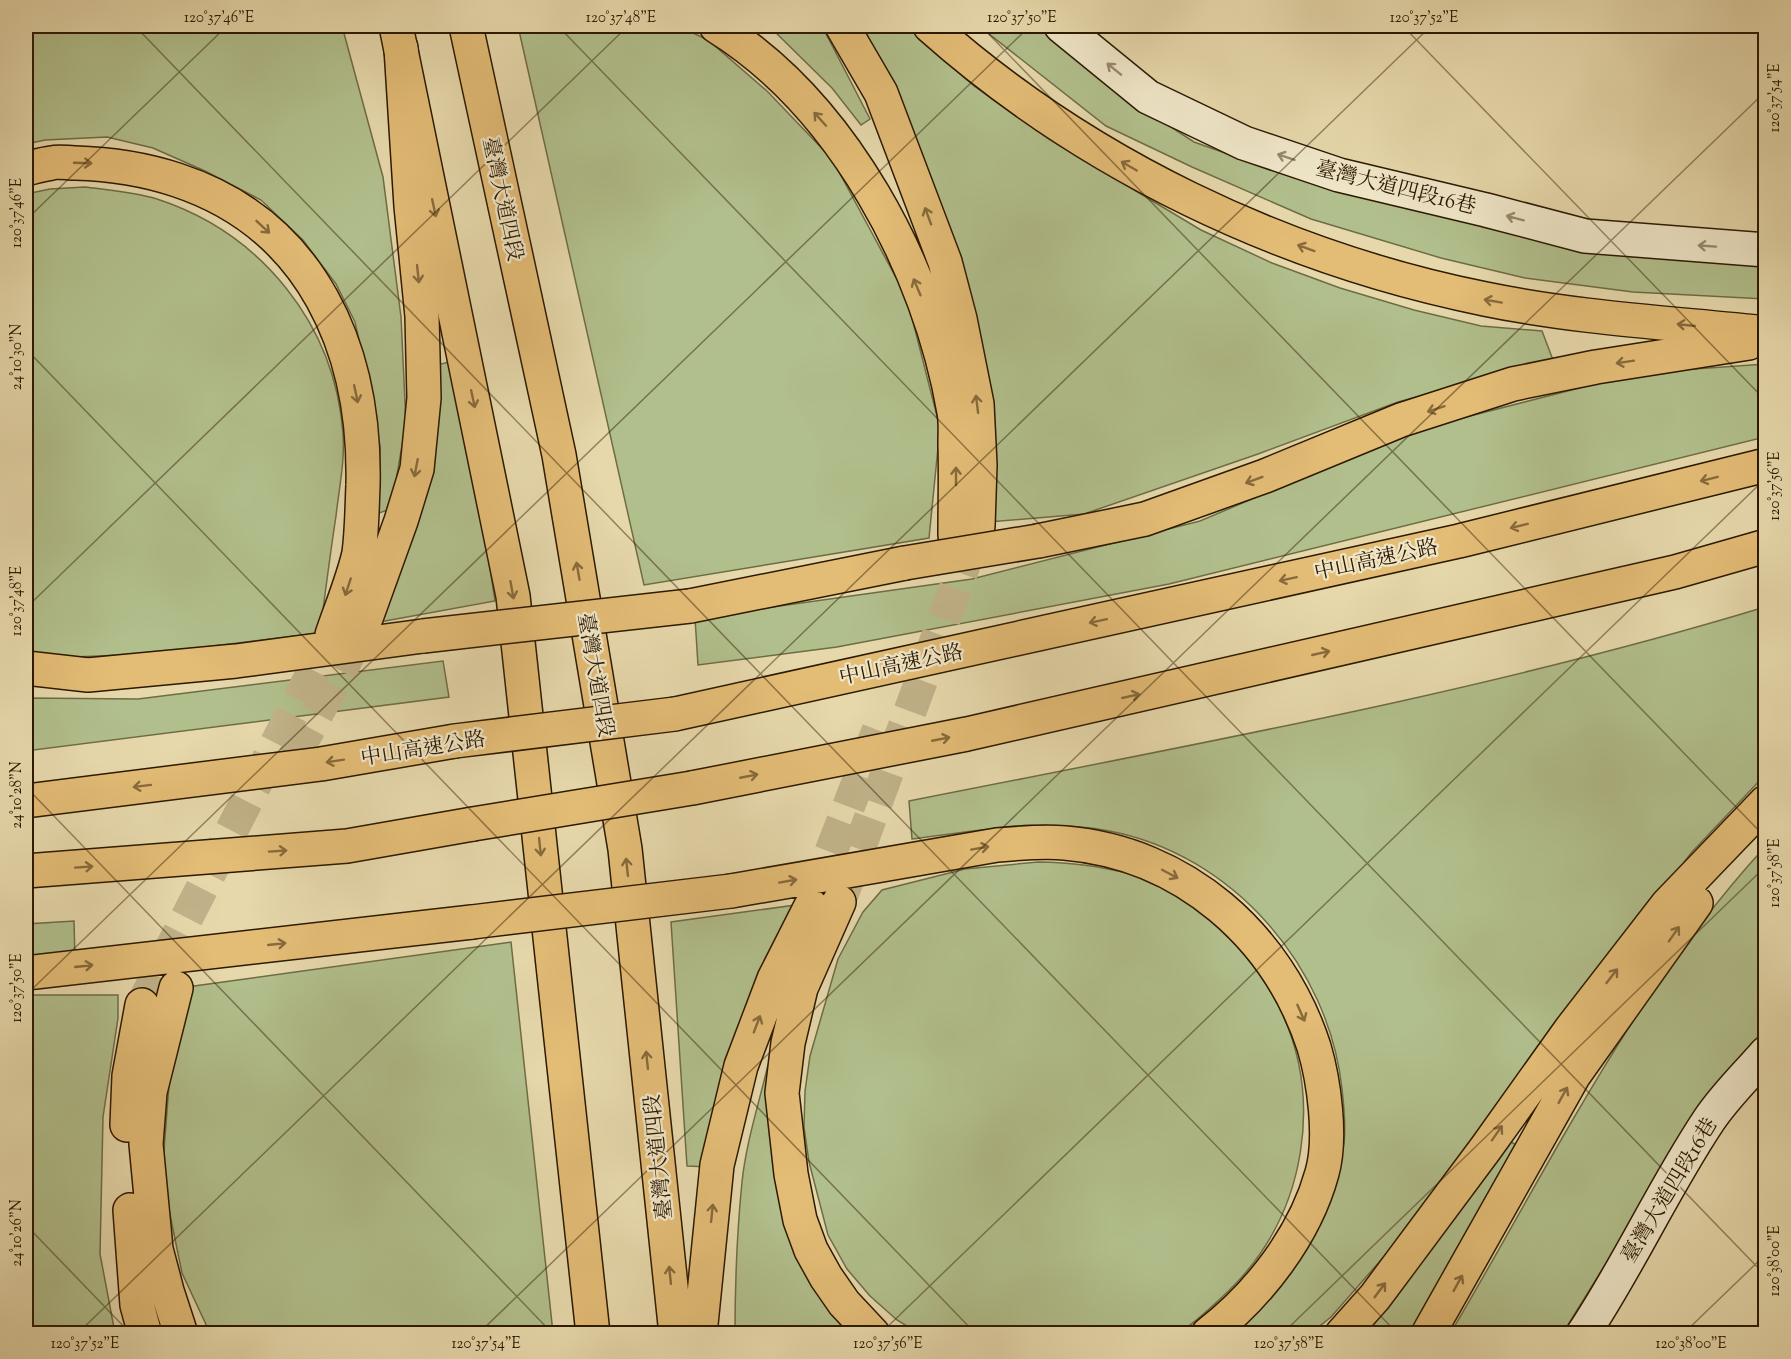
<svg xmlns="http://www.w3.org/2000/svg" width="1791" height="1359" font-family="'Sorts Mill Goudy','Noto Serif TC',serif">
<style>
.green{fill:#b1bf8c;stroke:#6e6c46;stroke-width:1.5}
.lines{fill:none;stroke-linecap:round;stroke-linejoin:round}
.highway-tunnel{stroke:#c1b289;stroke-width:33;stroke-dasharray:33 16;stroke-linecap:butt}
.secondary-casing{stroke:#2c1900;stroke-width:36}
.primary-casing{stroke:#2c1900;stroke-width:36}
.highway-casing{stroke:#2c1900;stroke-width:36}
.secondary{stroke:#efe6c8;stroke-width:33}
.primary{stroke:#e3bc76;stroke-width:33}
.highway{stroke:#e3bc76;stroke-width:33}
.highway-bridge-casing{stroke:#2c1900;stroke-width:36;stroke-linecap:butt}
.highway-bridge{stroke:#e3bc76;stroke-width:33}
.oneway{stroke:#978a6e}
.oneway2{stroke:#886a3b}
.ticks{fill:none;stroke:#2c1900;stroke-width:1.5;stroke-opacity:0.45}
.labels{text-anchor:middle;stroke-width:4.5;stroke-linejoin:round;paint-order:stroke}
.street-label{font-size:21px;fill:#2c1900;stroke:#efe6c8}
.neatline{fill:none;stroke:#2c1900;stroke-width:2}
.ticks-label{font-size:15px;text-anchor:middle;fill:#2c1900}
</style>
<rect width="100%" height="100%" fill="#e6d8ab"/>
<filter id="stains"><feTurbulence type="fractalNoise" baseFrequency=".00333" numOctaves="4"/><feColorMatrix values="0 0 0 0 .2 0 0 0 0 .09 0 0 0 0 .02 0 0 0 .5 -.17"/></filter>
<radialGradient id="worn" r=".72"><stop offset=".6" stop-color="#630" stop-opacity="0"/><stop offset="1" stop-color="#630" stop-opacity=".3"/></radialGradient>
<path class="green" d="M26,26H342L383,177L401,317L406,423L391,509L379,513L380,446L367,376L355,322L336,284L303,240L261,200L205,171L153,148L107,137L45,140L26,144Z
M518,26H678L708,40L767,91L832,159L907,298L940,428L929,538L644,585Z
M769,26H822L870,119L861,125L832,88Z
M858,26H906L974,86L1049,139L1201,230L1272,263L1340,288L1414,310L1481,326L1542,331L1553,360L1398,402L1258,454L1084,514L989,522V461Z
M979,26H1044L1126,98L1194,142L1242,159L1765,258V299L1633,292L1525,278L1441,258L1311,219L1192,167L1106,126Z
M85,187C109,190 134,192 157,199C261,233 335,324 343,434C345,462 339,488 336,516C330,555 325,594 320,633L148,654L48,658L26,655V194L50,189Z
M453,361L476,476L495,601L374,623L437,365Z
M1765,364V437L1169,584L837,647L698,665L695,618L972,579L1200,521L1415,430L1638,373Z
M1765,607V775L1691,853L1409,1228L1331,1317L1311,1333H1231C1247,1314 1264,1295 1281,1275C1296,1258 1315,1239 1323,1217C1331,1194 1340,1167 1344,1143C1346,1125 1344,1106 1342,1089C1329,966 1232,854 1109,831C1043,818 978,831 912,839L909,801C1196,744 1485,692 1765,607Z
M443,661L449,697L26,751V698L138,699Z
M1765,847V1029L1719,1080L1563,1333L1450,1334C1548,1169 1634,989 1765,847Z
M1038,862C1099,863 1157,874 1205,913C1214,920 1221,929 1228,937C1237,946 1247,954 1255,964C1266,978 1275,996 1282,1013C1322,1101 1305,1207 1240,1279C1230,1290 1188,1331 1176,1333C1170,1335 1163,1333 1157,1333C1140,1333 1123,1333 1105,1333C1043,1333 980,1333 918,1333L897,1320L870,1296L847,1269L828,1235L809,1162L804,1127L805,1091L810,1056L838,959L863,912L882,890L965,869Z
M796,905L710,1167L687,1166L671,922Z
M74,921L75,959L26,965V924Z
M511,942L553,1333H210L182,1273L162,1176L171,1059L187,987Z
M26,995H118V1018L103,1117L100,1254L115,1333H26Z
M770,1064L781,1205L792,1247L810,1282L833,1316L849,1333L735,1334C735,1283 737,1232 742,1182C746,1143 759,1103 768,1065Z
M1505,1138L1521,1148L1415,1333L1360,1334Z"/>
<g class="lines">
<path class="highway-tunnel" d="M294,757L361,632
M842,895L977,530
M813,898L879,728
M142,1005L332,635"/>
<g class="secondary-casing">
<path id="secondary" d="M1061,26L1148,97L1244,143L1339,175L1486,210L1585,236L1766,250
M1583,1334C1629,1265 1663,1189 1709,1120C1725,1096 1747,1075 1766,1053"/>
</g>
<g class="primary-casing">
<path id="primary" d="M396,26L513,596L593,1334
M466,26L559,455L625,849L676,1334"/>
</g>
<g class="highway-casing">
<path id="highway" d="M716,26C843,105 929,267 954,412C956,422 955,433 955,444C956,474 955,504 955,535
M842,26L881,93L945,262L960,319L977,404L980,465L978,526
M930,26C1085,164 1282,258 1485,299C1577,318 1672,323 1766,333
M26,169C34,167 43,164 52,163C59,161 67,163 75,163C110,164 144,169 177,180C313,225 366,350 363,485C362,507 362,531 359,553C354,577 340,611 332,635
M1038,541L1145,519L1265,476L1401,420L1513,384L1596,367L1749,343
M690,606L905,563
M361,632L401,521L417,469L424,398L422,316L411,206L401,48
M26,668L88,675L236,661L423,636
M675,714L1459,541L1766,465
M692,788L967,734L1675,572L1766,546
M26,801L321,764L455,741
M26,871L347,846L473,824
M731,891L997,845C1020,843 1043,841 1065,843C1184,853 1278,936 1314,1047C1324,1081 1332,1138 1322,1173C1305,1235 1259,1295 1208,1334
M839,902L801,988L788,1043L782,1093L791,1174L800,1220L811,1250L826,1277L844,1303L873,1334
M26,973L472,922
M176,988L150,1092L146,1144L156,1249L167,1291L181,1334
M127,1125L129,1076L142,1005
M130,1210L137,1305L145,1334
M700,1334L717,1165L741,1066L774,979L811,906
M1342,1334L1375,1297L1486,1148L1571,1029L1667,905L1766,802
M1428,1334L1574,1075L1696,903"/>
</g>
<use href="#secondary" class="secondary"/>
<use href="#primary" class="primary"/>
<use href="#highway" class="highway"/>
<g class="highway-bridge-casing">
<path id="highway-bridge" d="M905,563L1038,541
M423,636L690,606
M455,741L675,714
M473,824L692,788
M472,922L731,891"/>
</g>
<use href="#highway-bridge" class="highway-bridge"/>
</g>
<defs><path id="oneway-shaft" d="M-6 0H5M1.5-3L5.5 0L1.5 3" fill="none" stroke-width="1.6" stroke-linecap="round" stroke-linejoin="round" transform="scale(1.5)"/></defs>
<g class="oneway">
<use href="#oneway-shaft" transform="translate(1114 69) rotate(-141)"/>
<use href="#oneway-shaft" transform="translate(1286 157) rotate(-161)"/>
<use href="#oneway-shaft" transform="translate(1515 218) rotate(-165)"/>
<use href="#oneway-shaft" transform="translate(1707 246) rotate(-176)"/>
</g>
<g class="oneway2">
<use href="#oneway-shaft" transform="translate(820 119) rotate(-132)"/>
<use href="#oneway-shaft" transform="translate(83 163) rotate(2)"/>
<use href="#oneway-shaft" transform="translate(1129 166) rotate(-150)"/>
<use href="#oneway-shaft" transform="translate(434 208) rotate(78)"/>
<use href="#oneway-shaft" transform="translate(928 216) rotate(-110)"/>
<use href="#oneway-shaft" transform="translate(263 227) rotate(43)"/>
<use href="#oneway-shaft" transform="translate(1306 248) rotate(-160)"/>
<use href="#oneway-shaft" transform="translate(418 274) rotate(84)"/>
<use href="#oneway-shaft" transform="translate(917 287) rotate(-113)"/>
<use href="#oneway-shaft" transform="translate(1493 301) rotate(-170)"/>
<use href="#oneway-shaft" transform="translate(1686 325) rotate(-174)"/>
<use href="#oneway-shaft" transform="translate(1625 362) rotate(171)"/>
<use href="#oneway-shaft" transform="translate(356 394) rotate(78)"/>
<use href="#oneway-shaft" transform="translate(473 399) rotate(78)"/>
<use href="#oneway-shaft" transform="translate(977 404) rotate(-97)"/>
<use href="#oneway-shaft" transform="translate(1436 409) rotate(162)"/>
<use href="#oneway-shaft" transform="translate(416 468) rotate(101)"/>
<use href="#oneway-shaft" transform="translate(956 476) rotate(-90)"/>
<use href="#oneway-shaft" transform="translate(1709 479) rotate(166)"/>
<use href="#oneway-shaft" transform="translate(1254 480) rotate(160)"/>
<use href="#oneway-shaft" transform="translate(1519 526) rotate(166)"/>
<use href="#oneway-shaft" transform="translate(578 571) rotate(-100)"/>
<use href="#oneway-shaft" transform="translate(1288 579) rotate(168)"/>
<use href="#oneway-shaft" transform="translate(348 587) rotate(108)"/>
<use href="#oneway-shaft" transform="translate(512 590) rotate(80)"/>
<use href="#oneway-shaft" transform="translate(1098 621) rotate(168)"/>
<use href="#oneway-shaft" transform="translate(1321 653) rotate(-13)"/>
<use href="#oneway-shaft" transform="translate(1131 696) rotate(-13)"/>
<use href="#oneway-shaft" transform="translate(941 739) rotate(-11)"/>
<use href="#oneway-shaft" transform="translate(335 761) rotate(171)"/>
<use href="#oneway-shaft" transform="translate(749 776) rotate(-11)"/>
<use href="#oneway-shaft" transform="translate(142 786) rotate(173)"/>
<use href="#oneway-shaft" transform="translate(540 847) rotate(84)"/>
<use href="#oneway-shaft" transform="translate(980 848) rotate(-10)"/>
<use href="#oneway-shaft" transform="translate(278 851) rotate(-4)"/>
<use href="#oneway-shaft" transform="translate(84 867) rotate(-4)"/>
<use href="#oneway-shaft" transform="translate(627 867) rotate(-96)"/>
<use href="#oneway-shaft" transform="translate(1170 874) rotate(28)"/>
<use href="#oneway-shaft" transform="translate(788 881) rotate(-10)"/>
<use href="#oneway-shaft" transform="translate(1674 934) rotate(-55)"/>
<use href="#oneway-shaft" transform="translate(277 944) rotate(-6)"/>
<use href="#oneway-shaft" transform="translate(84 966) rotate(-6)"/>
<use href="#oneway-shaft" transform="translate(1612 976) rotate(-52)"/>
<use href="#oneway-shaft" transform="translate(1301 1013) rotate(66)"/>
<use href="#oneway-shaft" transform="translate(757 1024) rotate(-69)"/>
<use href="#oneway-shaft" transform="translate(647 1060) rotate(-96)"/>
<use href="#oneway-shaft" transform="translate(1563 1095) rotate(-61)"/>
<use href="#oneway-shaft" transform="translate(1497 1133) rotate(-55)"/>
<use href="#oneway-shaft" transform="translate(712 1213) rotate(-84)"/>
<use href="#oneway-shaft" transform="translate(670 1275) rotate(-96)"/>
<use href="#oneway-shaft" transform="translate(1458 1283) rotate(-61)"/>
<use href="#oneway-shaft" transform="translate(1380 1290) rotate(-53)"/>
</g>
<path class="ticks" d="M135,26L1398,1334M558,26L1766,1276M981,26L1766,838M1403,26L1766,401M26,220L227,26M26,349L976,1334M26,608L628,26M26,787L553,1334M26,995L1030,26M26,1225L131,1334M77,1334L1431,26M478,1334L1766,91M880,1334L1766,478M1282,1334L1766,866M1683,1334L1766,1254"/>
<g class="labels">
<g class="street-label">
<text transform="translate(1396 187) rotate(14)" y="7">臺灣大道四段16巷</text>
<text transform="translate(503 199) rotate(78)" y="7">臺灣大道四段</text>
<text transform="translate(1376 559) rotate(-12)" y="7">中山高速公路</text>
<text transform="translate(901 664) rotate(-12)" y="7">中山高速公路</text>
<text transform="translate(596 675) rotate(80)" y="7">臺灣大道四段</text>
<text transform="translate(423 748) rotate(-9)" y="7">中山高速公路</text>
<text transform="translate(658 1157) rotate(-96)" y="7">臺灣大道四段</text>
<text transform="translate(1669 1190) rotate(-59)" y="7">臺灣大道四段16巷</text>
</g>
</g>
<rect width="1791" height="1359" fill="none" stroke="#e6d8ab" stroke-width="66"/>
<rect x="33" y="33" width="1725" height="1293" class="neatline"/>
<g class="ticks-label">
<text x="219" y="22">120°37'46"E</text>
<text x="621" y="22">120°37'48"E</text>
<text x="1022" y="22">120°37'50"E</text>
<text x="1424" y="22">120°37'52"E</text>
<text transform="translate(1774 98) rotate(-90)" y="5">120°37'54"E</text>
<text transform="translate(16 213) rotate(-90)" y="5">120°37'46"E</text>
<text transform="translate(16 357) rotate(-90)" y="5">24°10'30"N</text>
<text transform="translate(1774 486) rotate(-90)" y="5">120°37'56"E</text>
<text transform="translate(16 601) rotate(-90)" y="5">120°37'48"E</text>
<text transform="translate(16 795) rotate(-90)" y="5">24°10'28"N</text>
<text transform="translate(1774 873) rotate(-90)" y="5">120°37'58"E</text>
<text transform="translate(16 988) rotate(-90)" y="5">120°37'50"E</text>
<text transform="translate(16 1233) rotate(-90)" y="5">24°10'26"N</text>
<text transform="translate(1774 1261) rotate(-90)" y="5">120°38'00"E</text>
<text x="85" y="1348">120°37'52"E</text>
<text x="486" y="1348">120°37'54"E</text>
<text x="888" y="1348">120°37'56"E</text>
<text x="1289" y="1348">120°37'58"E</text>
<text x="1691" y="1348">120°38'00"E</text>
</g>
<rect width="100%" height="100%" filter="url(#stains)"/>
<rect width="100%" height="100%" fill="url(#worn)"/>
</svg>
